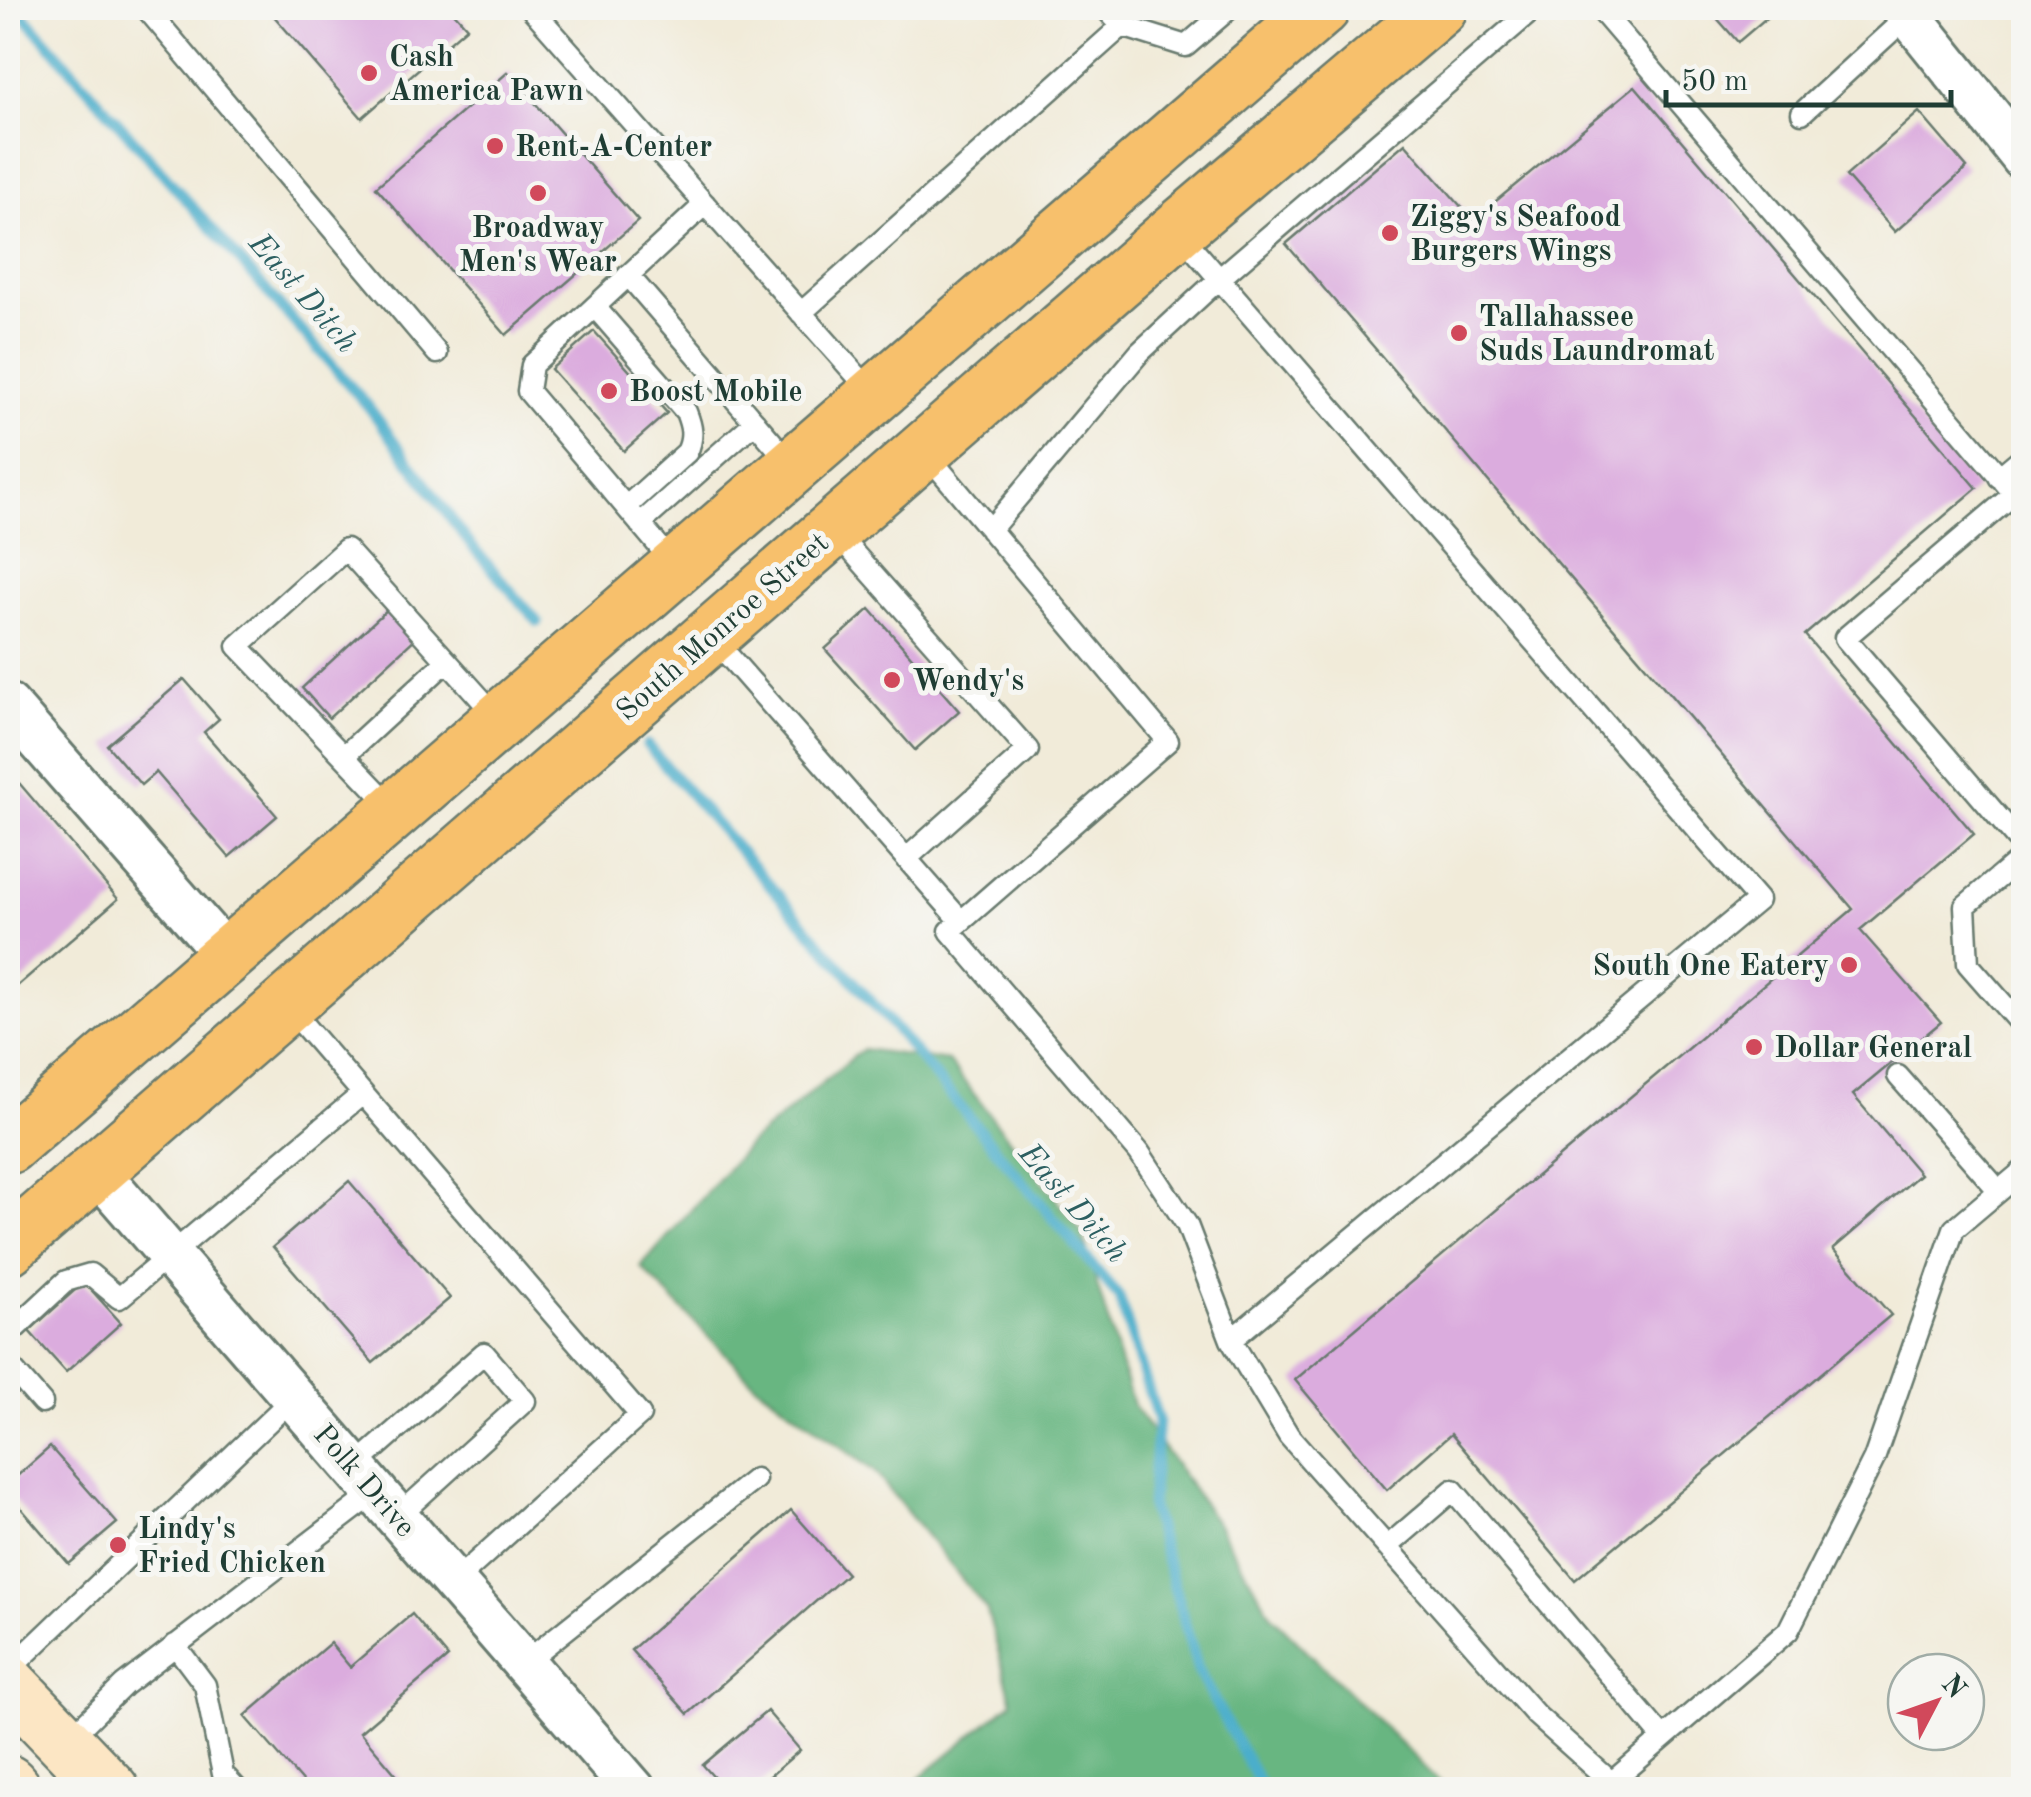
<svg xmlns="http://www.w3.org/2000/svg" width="2031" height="1797" font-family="'Old Standard TT',serif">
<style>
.forest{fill:#67b681;stroke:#437a5a;stroke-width:2.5}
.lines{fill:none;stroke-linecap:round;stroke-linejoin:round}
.stream{stroke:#4caecb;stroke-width:11}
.building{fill:#dbacde}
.lane-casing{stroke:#687a6e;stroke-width:25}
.street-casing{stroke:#687a6e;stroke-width:48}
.secondary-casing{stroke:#687a6e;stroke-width:60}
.primary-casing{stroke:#687a6e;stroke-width:60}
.lane{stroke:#fff;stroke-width:20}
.street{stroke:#fff;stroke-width:42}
.secondary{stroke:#fce6c4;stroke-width:55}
.primary{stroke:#f7c06c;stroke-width:55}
.poi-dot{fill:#d1495b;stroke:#f6f6f2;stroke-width:4}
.labels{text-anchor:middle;stroke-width:10;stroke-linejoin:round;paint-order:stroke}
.poi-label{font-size:30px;font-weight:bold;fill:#1f3d34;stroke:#f6f6f2;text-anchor:start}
.street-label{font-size:30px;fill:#1f3d34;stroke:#f6f6f2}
.water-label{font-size:32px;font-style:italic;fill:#2c5f61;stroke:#f6f6f2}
</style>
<rect width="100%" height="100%" fill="#f6f6f2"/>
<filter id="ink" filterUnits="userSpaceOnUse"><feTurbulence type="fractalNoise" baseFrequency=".01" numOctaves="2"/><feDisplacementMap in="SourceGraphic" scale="20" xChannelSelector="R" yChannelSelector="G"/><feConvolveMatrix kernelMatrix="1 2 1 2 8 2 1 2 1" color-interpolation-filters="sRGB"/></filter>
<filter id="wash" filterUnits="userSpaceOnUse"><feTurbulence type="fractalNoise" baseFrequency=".0048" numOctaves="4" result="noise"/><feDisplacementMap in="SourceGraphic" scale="40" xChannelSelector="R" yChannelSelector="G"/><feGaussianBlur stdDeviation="2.25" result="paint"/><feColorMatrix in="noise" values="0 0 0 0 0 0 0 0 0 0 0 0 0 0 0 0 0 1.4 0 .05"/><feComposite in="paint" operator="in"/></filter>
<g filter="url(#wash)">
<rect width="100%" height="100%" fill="#f1ebd9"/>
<path class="forest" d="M863,1049L948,1061L1081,1231L1133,1405L1218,1525L1272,1616L1447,1789H906L1012,1702L987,1610L874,1471L754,1383L641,1267L750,1143Z"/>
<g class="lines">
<path class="stream" d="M17,8L368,406L470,544L538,622
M647,745L893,1026L1119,1297L1158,1420L1151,1507L1199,1673L1263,1790"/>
</g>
<g id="blocks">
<path class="building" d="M267,8H450L467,27L362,118Z
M1708,8H1778L1738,42Z
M508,72L638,221L506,335L376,187Z
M1635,86L1977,488L1805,635L1974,834L1860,930L1941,1022L1853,1095L1920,1174L1833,1249L1891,1315L1575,1580L1451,1434L1387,1490L1295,1380L1853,909L1286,244L1405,143L1473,220Z
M1919,112L1967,168L1895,232L1846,176Z
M594,331L667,413L624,451L551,369Z
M390,607L417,637L329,718L302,688Z
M870,609L959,711L915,750L825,649Z
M184,679L219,719L204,732L277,816L229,857L156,772L141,785L107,745Z
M8,770L118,899L8,994Z
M349,1181L450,1298L373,1363L273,1247Z
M84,1282L121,1323L66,1372L29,1331Z
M50,1447L117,1523L69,1564L8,1493V1484Z
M791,1510L847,1574L688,1714L631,1650Z
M412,1614L448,1657L360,1732L409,1790H299L305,1785L245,1716L330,1643L350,1667Z
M767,1711L800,1750L754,1790H725L703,1765Z"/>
</g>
</g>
<g filter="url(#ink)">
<use href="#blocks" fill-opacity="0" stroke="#687a6e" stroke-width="2.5"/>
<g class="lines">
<g class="lane-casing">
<path id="lane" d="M146,8L437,353
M531,8L874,395
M1599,8L2024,505
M1122,26L1186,46L1230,8
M1802,113L1909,15
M1177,230L1758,900L1231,1340
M628,275L790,463
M595,307L686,412C692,427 694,437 687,452L626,507
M801,313L1122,26L1105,8
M925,452L1168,741L950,931L1139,1152L1187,1225L1231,1340L1289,1436L1536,1715L1620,1790
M1999,477L2024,456
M2014,494L1845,638L2024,847
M640,524L755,422
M990,530L1140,352L1219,279L1535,8
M836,533L1028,750L906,859
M675,565L528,391L532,365L705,204
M712,637L961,921
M344,756L447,661
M395,810L238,646L346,549L498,718
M2024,856L1965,906L1968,964L2024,1028
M289,1008L640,1415L454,1582
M1898,1076L1999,1191
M8,1335L66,1281L90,1274L119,1298L361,1095
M8,1364L42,1403
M354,1467L484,1353L525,1401L397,1517
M1387,1547L1453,1490L1663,1738
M175,1645L205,1685L223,1774L238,1790
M524,1663L755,1479
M8,1671L294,1397
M66,1742L124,1685L376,1492
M1612,1782L1788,1631L1874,1459L1954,1229L2024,1170"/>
</g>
<g class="street-casing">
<path id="street" d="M1903,8L2024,159
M8,705L227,956
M96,1170L634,1790"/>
</g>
<g class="secondary-casing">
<path id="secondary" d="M8,1683L111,1790
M8,1783L14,1790"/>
</g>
<g class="primary-casing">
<path id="primary" d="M8,1146L1322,8
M8,1247L1177,230L1439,8"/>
</g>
<use href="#lane" class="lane"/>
<use href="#street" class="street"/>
<use href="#secondary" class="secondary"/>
<use href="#primary" class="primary"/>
</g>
</g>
<g class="poi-dot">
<circle cx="369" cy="73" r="10"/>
<circle cx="495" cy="146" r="10"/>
<circle cx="538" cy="193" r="10"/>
<circle cx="1390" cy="233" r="10"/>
<circle cx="1459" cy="333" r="10"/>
<circle cx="609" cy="391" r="10"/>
<circle cx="892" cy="680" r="10"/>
<circle cx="1849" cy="965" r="10"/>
<circle cx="1754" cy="1047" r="10"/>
<circle cx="118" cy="1545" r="10"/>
</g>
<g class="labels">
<g class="poi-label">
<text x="389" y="66">Cash<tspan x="389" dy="34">America Pawn</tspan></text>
<text x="515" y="156">Rent-A-Center</text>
<text x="1410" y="226">Ziggy's Seafood<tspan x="1410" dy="34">Burgers Wings</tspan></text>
<text x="538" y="237" text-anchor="middle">Broadway<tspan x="538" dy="34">Men's Wear</tspan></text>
<text x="1479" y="326">Tallahassee<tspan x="1479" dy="34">Suds Laundromat</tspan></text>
<text x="629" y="401">Boost Mobile</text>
<text x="912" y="690">Wendy's</text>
<text x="1829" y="975" text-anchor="end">South One Eatery</text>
<text x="1774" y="1057">Dollar General</text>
<text x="138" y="1538">Lindy's<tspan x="138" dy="34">Fried Chicken</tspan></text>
</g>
<g class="street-label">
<text transform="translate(722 626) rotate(-41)" y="10">South Monroe Street</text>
<text transform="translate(365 1480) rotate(49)" y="10">Polk Drive</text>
</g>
<g class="water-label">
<text transform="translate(304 292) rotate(49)" y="11">East Ditch</text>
<text transform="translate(1074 1202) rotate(49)" y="11">East Ditch</text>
</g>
</g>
<rect width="2031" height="1797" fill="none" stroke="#f6f6f2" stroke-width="40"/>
<g transform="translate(1936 1702) rotate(49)"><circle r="48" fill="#f6f6f2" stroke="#a0aca6" stroke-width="2.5"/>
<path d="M0-8L18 38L0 25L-18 38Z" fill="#d1495b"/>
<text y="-15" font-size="28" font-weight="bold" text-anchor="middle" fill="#1f3d34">N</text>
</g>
<path d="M1666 90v15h285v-15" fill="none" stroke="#1f3d34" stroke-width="5"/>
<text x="1681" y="90" font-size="30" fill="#1f3d34" stroke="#f6f6f2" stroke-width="8" paint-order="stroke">50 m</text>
</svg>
